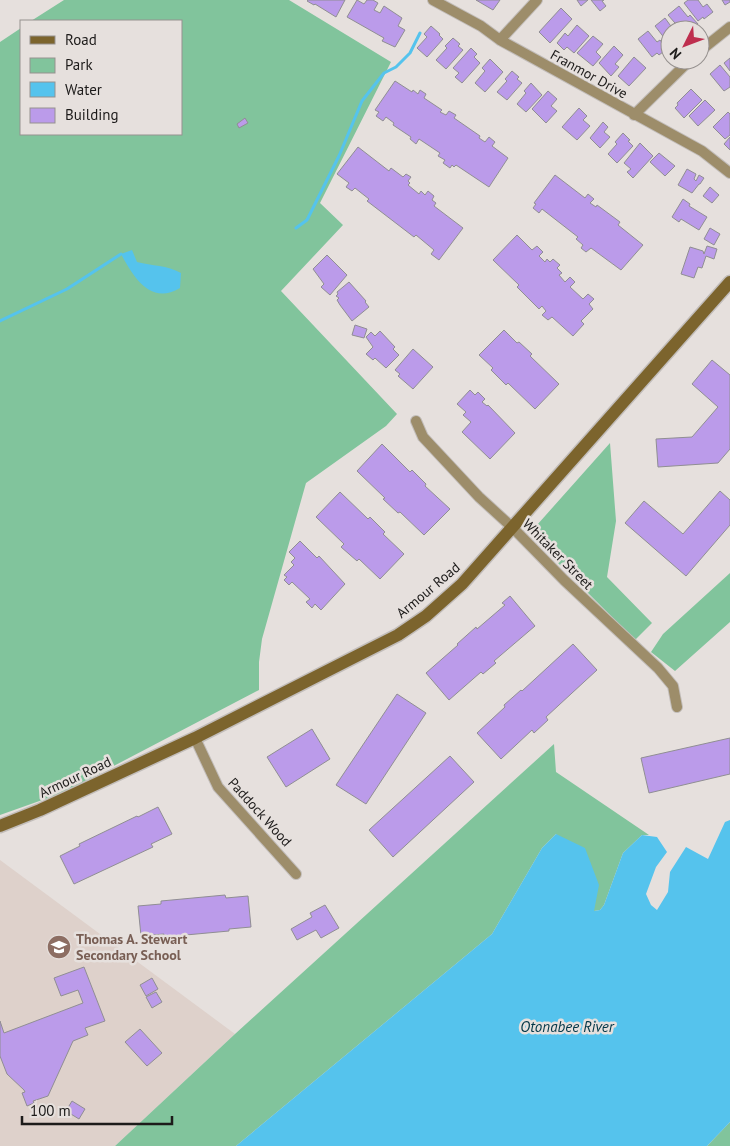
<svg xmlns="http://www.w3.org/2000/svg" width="730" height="1146" font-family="'PT Sans',sans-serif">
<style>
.built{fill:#ded1cb}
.green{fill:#81c49c}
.water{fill:#55c3ed}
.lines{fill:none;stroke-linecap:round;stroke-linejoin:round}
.stream{stroke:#55c3ed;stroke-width:3}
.building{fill:#bb9bea;stroke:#908e93}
.minor-casing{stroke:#c2bdba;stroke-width:12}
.secondary-casing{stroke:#c2bdba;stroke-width:15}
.minor{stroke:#9d8d6a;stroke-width:10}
.secondary{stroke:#7c642d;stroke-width:12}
.labels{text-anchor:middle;stroke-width:5;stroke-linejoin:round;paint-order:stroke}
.street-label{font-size:14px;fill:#1d1b1a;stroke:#e6e0dd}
.education-label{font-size:14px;font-weight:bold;fill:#785e54;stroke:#e6e0dd;text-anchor:start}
.water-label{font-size:15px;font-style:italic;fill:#023647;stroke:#e6e0dd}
</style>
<rect width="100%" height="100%" fill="#e6e0dd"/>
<path class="built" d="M0,860L235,1034L115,1146H0Z"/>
<path class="green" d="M64,0H289L391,62L320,203L343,225L281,291L397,414L386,426L306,483L262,639L259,662V690L62,793L0,815V42L21,28V134H181V21H31Z
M610,443L616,521L607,577L652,623L635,640L529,534Z
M730,573V622L675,671L651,652L663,634Z
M554,744L556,772L649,835H642L623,853L604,905L600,910L594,911L556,834L542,848L492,934L236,1146H115L235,1034Z
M730,1122V1146H707L709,1144Z"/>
<path class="water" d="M132,250L137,262C152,266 167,265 181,273L180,288C150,306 133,276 121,254Z
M730,820V1122L707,1146H236L492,934L542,848L556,834L585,848L599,885L594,911L600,910L604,905L623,853L642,835L657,837L667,852L656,867L646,894L651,905L657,910L668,892L670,872L686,847L708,859L725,822Z"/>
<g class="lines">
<path class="stream" d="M296,228L307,220L339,156L362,101L384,73L396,67L410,53L420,33
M0,321L67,289L121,254"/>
</g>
<path class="building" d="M308,0H345L336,17L315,4L314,5L307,1Z
M357,0L364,4L367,0H373L378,3L374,10L380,13L384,6L402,18L398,26L405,30L395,47L382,41L384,38L347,17Z
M476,0H500L493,10Z
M577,0H588L581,6Z
M591,0H604L602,1L606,6L600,11Z
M688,0H698L703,7L707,4L713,12L704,19L703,17L698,21L684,3Z
M722,0H730V2L725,5Z
M679,6L688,17L690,15L698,24L690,30L688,28L686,30H681L668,15Z
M561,8L572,19L550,43L539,32Z
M665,18L673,29L676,27L678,30H670L669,44L655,26Z
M577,25L589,36L574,53L567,47L564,50L557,43L565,33L568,36Z
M431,26L440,34L439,35L443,39L427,57L417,48L427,37L424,34Z
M648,31L657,42L660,40L667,49L659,55L657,53L652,57L638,39Z
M593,36L603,44L596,52L601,57L593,66L577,53Z
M453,38L460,44L458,46L463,50L446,69L436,60L447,48L445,46Z
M614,46L623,55L615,64L619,67L611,76L599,63Z
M471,48L477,54L474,57L480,63L462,83L455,77L459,73L453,68Z
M634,57L646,68L629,86L618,76Z
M730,58V71L724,63Z
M490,59L503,72L485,92L475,83L485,71L482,68Z
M720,65L730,77V87L724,91L710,74Z
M512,71L519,77L517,79L522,83L507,100L497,92L507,81L505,79Z
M395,81L412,92L413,90L418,94L420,90L426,94L424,98L442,110L440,112L446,115L449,111L456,115L454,118L480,136L479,138L485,142L489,137L495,142L492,146L508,158L489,187L456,165L454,167L452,165L450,168L443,163L445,160L438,156L440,153L419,139L416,144L410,139L411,137L393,125L394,123L386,117L383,121L376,116L379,112L375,110Z
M531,83L542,95L526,112L517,104L526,93L524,91Z
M691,89L702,100L684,118L675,108L678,105L677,103Z
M548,91L557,99L551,106L557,111L546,123L532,109Z
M705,100L715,110L698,126L689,116Z
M579,108L587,116L583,120L590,126L577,140L562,127Z
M728,112L730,114V135L725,139L713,127Z
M245,118L248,123L239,128L237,124Z
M603,122L608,127L604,132L610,137L600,148L590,138Z
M623,133L630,140L628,141L633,146L617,163L608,154L617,144L615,142Z
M730,137V150L724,144Z
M640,143L653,156L633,178L627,172L631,169L624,163Z
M358,147L389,171L391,168L403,177L406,174L411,177L408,181L410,183L408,185L419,194L421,191L425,195L428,191L434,196L432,200L436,203L434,206L463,228L439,260L431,254L434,250L416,235L414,237L367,201L369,199L355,188L352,191L346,187L349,183L337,174Z
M659,153L675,166L665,176L650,162Z
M687,169L696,174L694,179L696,181L699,175L704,178L700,184H699L692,193L678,185Z
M555,175L585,198L588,194L594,199L590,203L596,207L597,205L620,222L618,225L643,245L621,270L591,248L586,252L581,248L583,245L576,239L578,237L542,209L539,213L533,208L536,204L534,203Z
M710,187L719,195L712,203L703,196Z
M683,199L690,204L689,206L707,217L699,230L681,219L679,222L672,217Z
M710,228L720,234L714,245L704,239Z
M517,235L532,250L537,246L543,252L539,256L545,262L547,259L550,262L553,259L560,265L557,268L562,273L559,275L565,282L570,277L575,282L570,287L583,299L588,294L594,299L589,304L593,309L581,321L584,324L573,336L552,317L548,320L542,315L546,311L542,306L539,309L517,287L519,285L493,260Z
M707,246L717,249L714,259L706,256L702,268L698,267L694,278L681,274L690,247L703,251L704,254Z
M327,255L347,275L330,295L321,287L324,284L313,269Z
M349,282L366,301L365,302L369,307L352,321L340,305L337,300L339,298L336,296L338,294L337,292Z
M355,325L367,329L364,338L352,335Z
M504,330L517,343L519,342L532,354L530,356L559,384L535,409L508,383L506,385L491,370L493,368L479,355Z
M380,331L395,347L393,349L399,355L386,368L375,358L373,360L366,354L373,347L366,337L371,332L375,336Z
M413,349L433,367L413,389L398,376L400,374L395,370Z
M712,360L730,375V449L718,463L658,467L656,439L692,437L718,407L692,384Z
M470,390L475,395L478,392L485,399L482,402L487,406L488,405L515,433L490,459L462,432L471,422L463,415L466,412L457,404Z
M382,444L410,472L412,470L426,484L425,486L450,509L424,535L400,512L398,513L383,499L385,498L357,471Z
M720,491L730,500V525L686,576L625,523L644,501L683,534Z
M340,492L368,519L370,517L385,532L383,534L404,554L380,579L359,559L357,561L341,547L344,544L316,517Z
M300,541L317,558L319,556L345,584L321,610L315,604L312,608L306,602L310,599L292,582L289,585L284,580L287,577L284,575L294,565L291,562L295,558L289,552Z
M510,596L535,626L494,661L496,663L483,674L481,672L449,700L426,673L458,645L457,644L476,627L477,629L505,605L502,603Z
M573,644L597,670L546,717L548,720L534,733L532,730L501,759L477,733L505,707L504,705L521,690L522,691Z
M397,694L426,713L366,804L336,785Z
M312,729L330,759L286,787L267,757Z
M730,738V774L649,793L641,758Z
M450,756L474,782L393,857L369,830Z
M158,807L172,834L151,844L153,847L74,884L60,856L80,846L79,844L137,816L138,817Z
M225,895L226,898L248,896L251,927L229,929V931L164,937V934L141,936L138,906L161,904V901Z
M325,905L339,928L321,938L316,930L297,940L291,929L312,917L310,913Z
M84,967L105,1021L85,1028L88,1035L73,1041L48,1096L33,1101L34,1103L27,1106L22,1093L25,1092L24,1090L7,1074L0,1056V1021L4,1033L83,1003L78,990L61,996L54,978Z
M152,978L158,989L146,996L140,985Z
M156,992L162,1002L152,1008L146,997Z
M140,1029L162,1053L147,1066L125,1042Z
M72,1101L85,1109L79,1119L66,1111Z"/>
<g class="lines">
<g class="minor-casing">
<path id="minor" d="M433,0L481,26L500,40L702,151L730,173
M500,40L537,0
M700,51L730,27
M634,115L690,60
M416,421L423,437L479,497L513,528L564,580L658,668L673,686L677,707
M195,738L218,787L296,874"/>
</g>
<g class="secondary-casing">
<path id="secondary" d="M0,826L40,810L195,738L398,635L426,616L462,584L730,282"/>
</g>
<use href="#minor" class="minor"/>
<use href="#secondary" class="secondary"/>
</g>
<defs>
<g id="school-disc" transform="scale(1.25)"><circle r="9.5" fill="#8d6e63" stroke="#e6e0dd"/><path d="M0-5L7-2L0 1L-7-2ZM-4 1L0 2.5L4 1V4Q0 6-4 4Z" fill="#fff"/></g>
</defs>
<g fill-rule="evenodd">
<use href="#school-disc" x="59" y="947"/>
</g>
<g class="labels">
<g class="street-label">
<text transform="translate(589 74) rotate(29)" y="5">Franmor Drive</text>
<text transform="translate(558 554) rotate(45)" y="5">Whitaker Street</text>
<text transform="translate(428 590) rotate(-40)" y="5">Armour Road</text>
<text transform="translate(75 777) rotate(-25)" y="5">Armour Road</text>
<text transform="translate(260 812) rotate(48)" y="5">Paddock Wood</text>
</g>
<g class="education-label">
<text x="76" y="944">Thomas A. Stewart<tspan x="76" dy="16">Secondary School</tspan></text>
</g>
<g class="water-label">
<text x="567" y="1032">Otonabee River</text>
</g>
</g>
<rect x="20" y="20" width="162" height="115" fill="#e6e0dd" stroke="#96918f"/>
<rect x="30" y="36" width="25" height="8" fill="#7c642d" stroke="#96918f"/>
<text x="65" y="45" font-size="15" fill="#1d1b1a">Road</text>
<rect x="30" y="58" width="25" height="15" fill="#81c49c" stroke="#96918f"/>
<text x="65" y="70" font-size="15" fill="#1d1b1a">Park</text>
<rect x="30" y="82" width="25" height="15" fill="#55c3ed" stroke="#96918f"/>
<text x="65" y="95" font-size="15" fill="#1d1b1a">Water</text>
<rect x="30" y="108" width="25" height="15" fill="#bb9bea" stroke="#96918f"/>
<text x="65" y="120" font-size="15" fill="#1d1b1a">Building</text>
<g transform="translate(685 45) rotate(228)"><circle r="24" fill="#e6e0dd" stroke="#96918f"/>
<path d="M0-4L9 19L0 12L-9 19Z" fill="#be2e4e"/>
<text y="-8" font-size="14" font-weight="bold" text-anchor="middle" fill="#1d1b1a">N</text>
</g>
<path d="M22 1116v8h150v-8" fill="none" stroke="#1d1b1a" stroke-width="2.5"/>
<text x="30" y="1116" font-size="15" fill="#1d1b1a" stroke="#e6e0dd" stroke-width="4" paint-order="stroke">100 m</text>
</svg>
